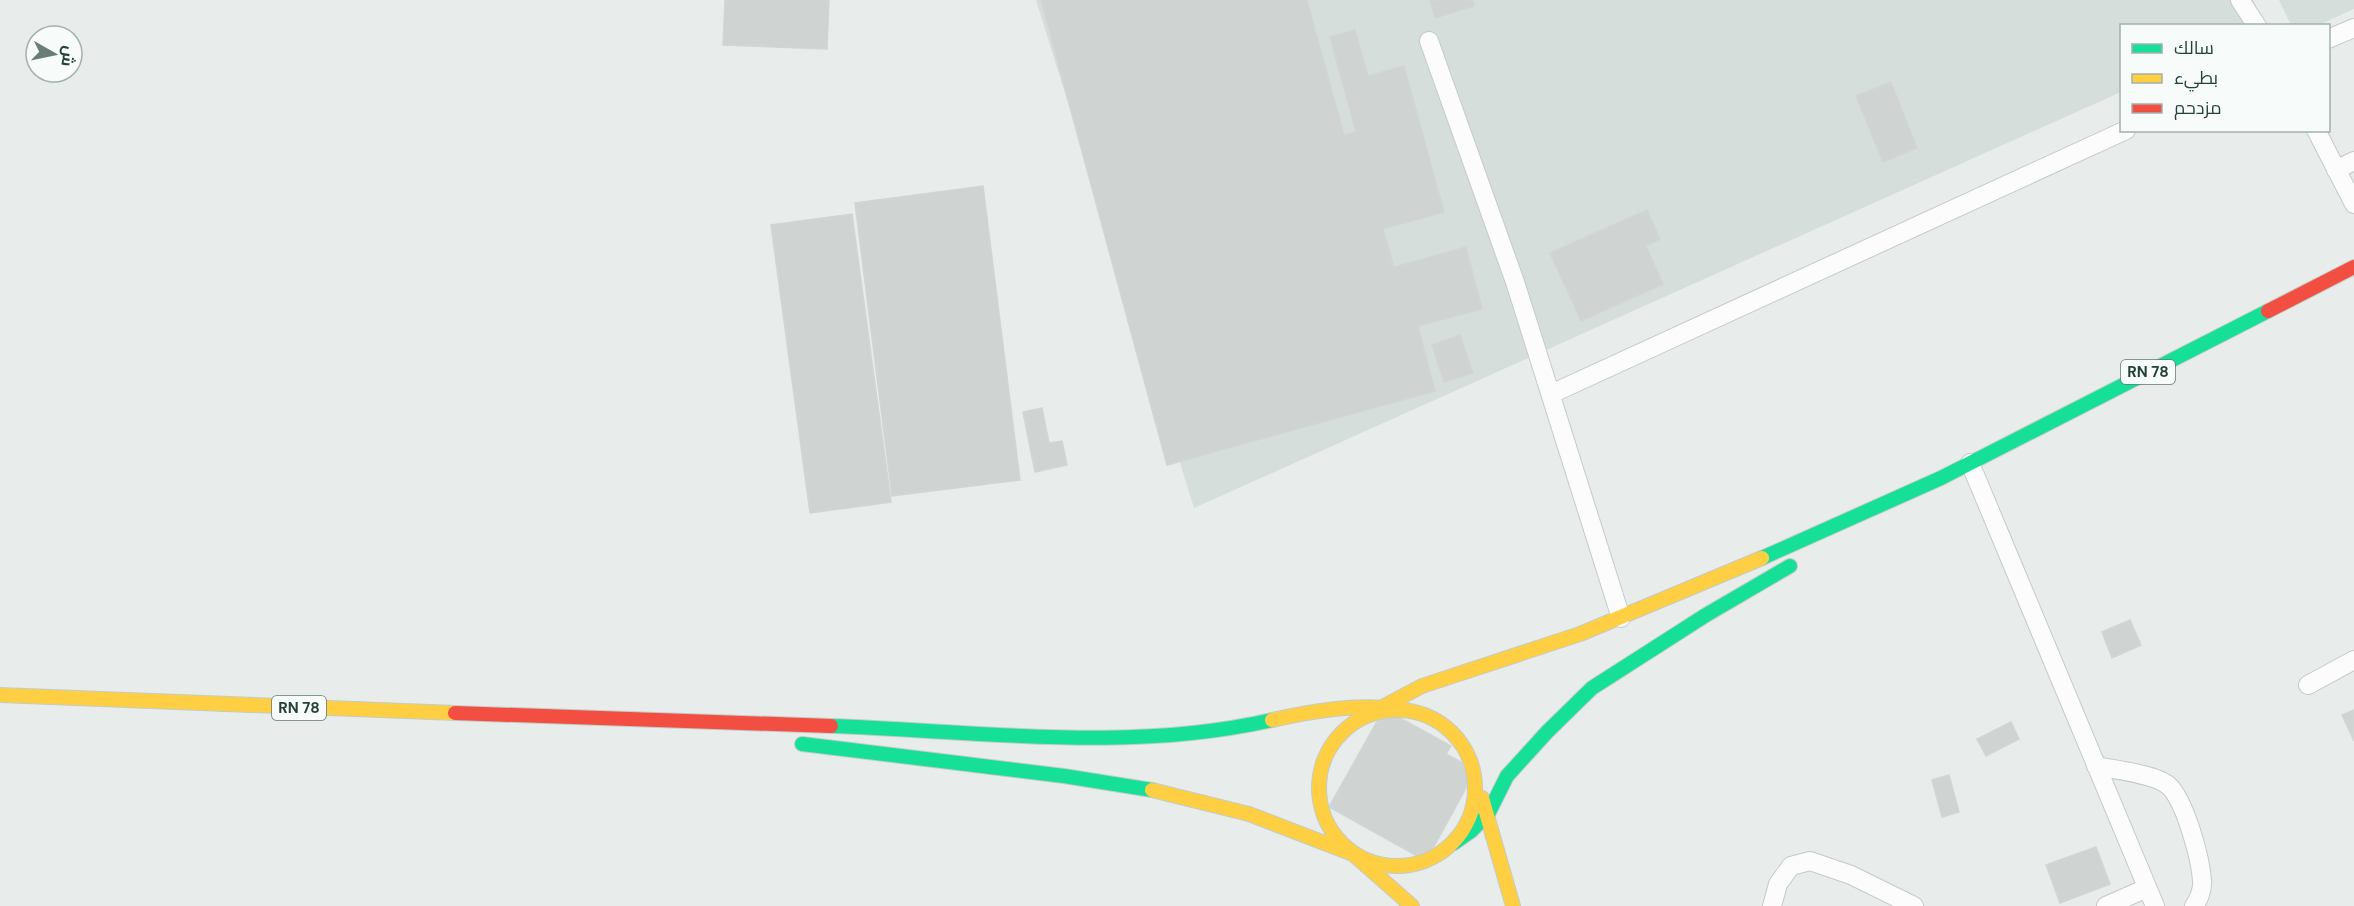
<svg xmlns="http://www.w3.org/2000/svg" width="2354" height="906" font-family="'DM Sans',Cairo,sans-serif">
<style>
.built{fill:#d6dedb}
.building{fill:#cfd4d2;stroke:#d1d6d4;stroke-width:1.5}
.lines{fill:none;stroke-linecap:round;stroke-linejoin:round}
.lane-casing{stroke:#c5cac8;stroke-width:20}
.fast-casing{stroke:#c3ccc9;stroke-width:16}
.slow-casing{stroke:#c3ccc9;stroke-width:16}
.jam-casing{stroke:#c3ccc9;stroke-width:16}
.lane{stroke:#fcfcfc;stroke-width:18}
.fast{stroke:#16e098;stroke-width:14}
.slow{stroke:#ffcf43;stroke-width:14}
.jam{stroke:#f24e42;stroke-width:14}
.labels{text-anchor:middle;stroke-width:5;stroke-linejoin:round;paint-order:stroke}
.shield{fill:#f7fbf9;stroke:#637a73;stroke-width:1.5}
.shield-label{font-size:15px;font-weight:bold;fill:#24423a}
</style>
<rect width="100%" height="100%" fill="#e8edeb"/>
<path class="built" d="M1036,0H2253L2264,25L2122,26L2121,92L1194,508Z
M2279,0H2354V9L2319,25H2291Z"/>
<path class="building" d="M725,0H829L827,49L723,45Z
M1041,0H1307L1344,135L1356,132L1330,37L1355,30L1368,76L1404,66L1444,212L1383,229L1394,267L1466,247L1482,309L1418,326L1435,391L1167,465Z
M1430,0H1473L1474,6L1435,18Z
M1891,82L1917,148L1883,162L1856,96Z
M983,186L1020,480L892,496L855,203Z
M1647,210L1660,239L1646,246L1663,284L1581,321L1550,253Z
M852,214L891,502L810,513L771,225Z
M1460,335L1473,373L1444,382L1432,345Z
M1042,408L1049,443L1062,441L1067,465L1035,472L1023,412Z
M2130,620L2141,645L2112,658L2102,632Z
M1384,709L1451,746L1446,754L1476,770L1426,861L1329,807Z
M2354,710V741L2342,715Z
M2011,722L2019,739L1986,756L1977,739Z
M1949,775L1959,812L1942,817L1932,780Z
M2096,847L2110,884L2060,903L2046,865Z"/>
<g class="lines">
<g class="lane-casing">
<path id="lane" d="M2240,0L2257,26
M2328,39L2354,28
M1429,41L1515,282L1621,618
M2316,130L2354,204
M2336,170L2354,161
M1551,394L2126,130
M1970,463L2155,906
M2308,685L2354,660
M2096,766C2115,770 2159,774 2171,788C2186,806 2200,856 2202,880C2203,888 2199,900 2194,906
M1772,906L1778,884L1791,866L1810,861L1851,875L1914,906
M2106,906L2147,888"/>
</g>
<g class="fast-casing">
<path id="fast" d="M1762,558L1941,478L2268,311
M831,726C979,731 1126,753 1272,720
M802,744L1064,776L1152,790
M1454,843L1471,831L1488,814L1507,776L1547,732L1592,688L1706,615L1790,566"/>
</g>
<g class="slow-casing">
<path id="slow" d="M0,695L455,713
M1377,710L1422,686L1580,634L1762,558
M1319 788a78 78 0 1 1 156 0a78 78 0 1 1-156 0Z
M1272,720C1317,710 1360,703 1406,710
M1152,790L1249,814L1353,854L1412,906
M1482,798L1513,906"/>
</g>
<g class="jam-casing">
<path id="jam" d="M2268,311L2354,267
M455,713L831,726"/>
</g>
<use href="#lane" class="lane"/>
<use href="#fast" class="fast"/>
<use href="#slow" class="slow"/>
<use href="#jam" class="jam"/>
</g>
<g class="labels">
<g class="shield">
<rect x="2121" y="360" width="54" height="24" rx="4.5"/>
<rect x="272" y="696" width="54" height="24" rx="4.5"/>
</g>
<g class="shield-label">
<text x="2148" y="377">RN 78</text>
<text x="299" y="713">RN 78</text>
</g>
</g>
<rect x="2120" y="24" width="210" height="108" fill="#f7fbf9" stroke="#a3b1ad" stroke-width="1.5"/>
<rect x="2132" y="44" width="30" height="9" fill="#16e098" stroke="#a3b1ad" stroke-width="1.5"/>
<text x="2174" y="54" font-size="18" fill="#24423a">سالك</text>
<rect x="2132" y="74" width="30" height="9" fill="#ffcf43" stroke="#a3b1ad" stroke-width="1.5"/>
<text x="2174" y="84" font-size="18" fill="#24423a">بطيء</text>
<rect x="2132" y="104" width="30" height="9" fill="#f24e42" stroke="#a3b1ad" stroke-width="1.5"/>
<text x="2174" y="114" font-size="18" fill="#24423a">مزدحم</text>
<g transform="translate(54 54) rotate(99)"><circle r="28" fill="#f7fbf9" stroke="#a3b1ad" stroke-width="1.5"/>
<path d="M0-4.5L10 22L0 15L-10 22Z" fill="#697e78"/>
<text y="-9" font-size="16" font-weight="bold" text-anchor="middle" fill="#24423a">ش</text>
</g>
</svg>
